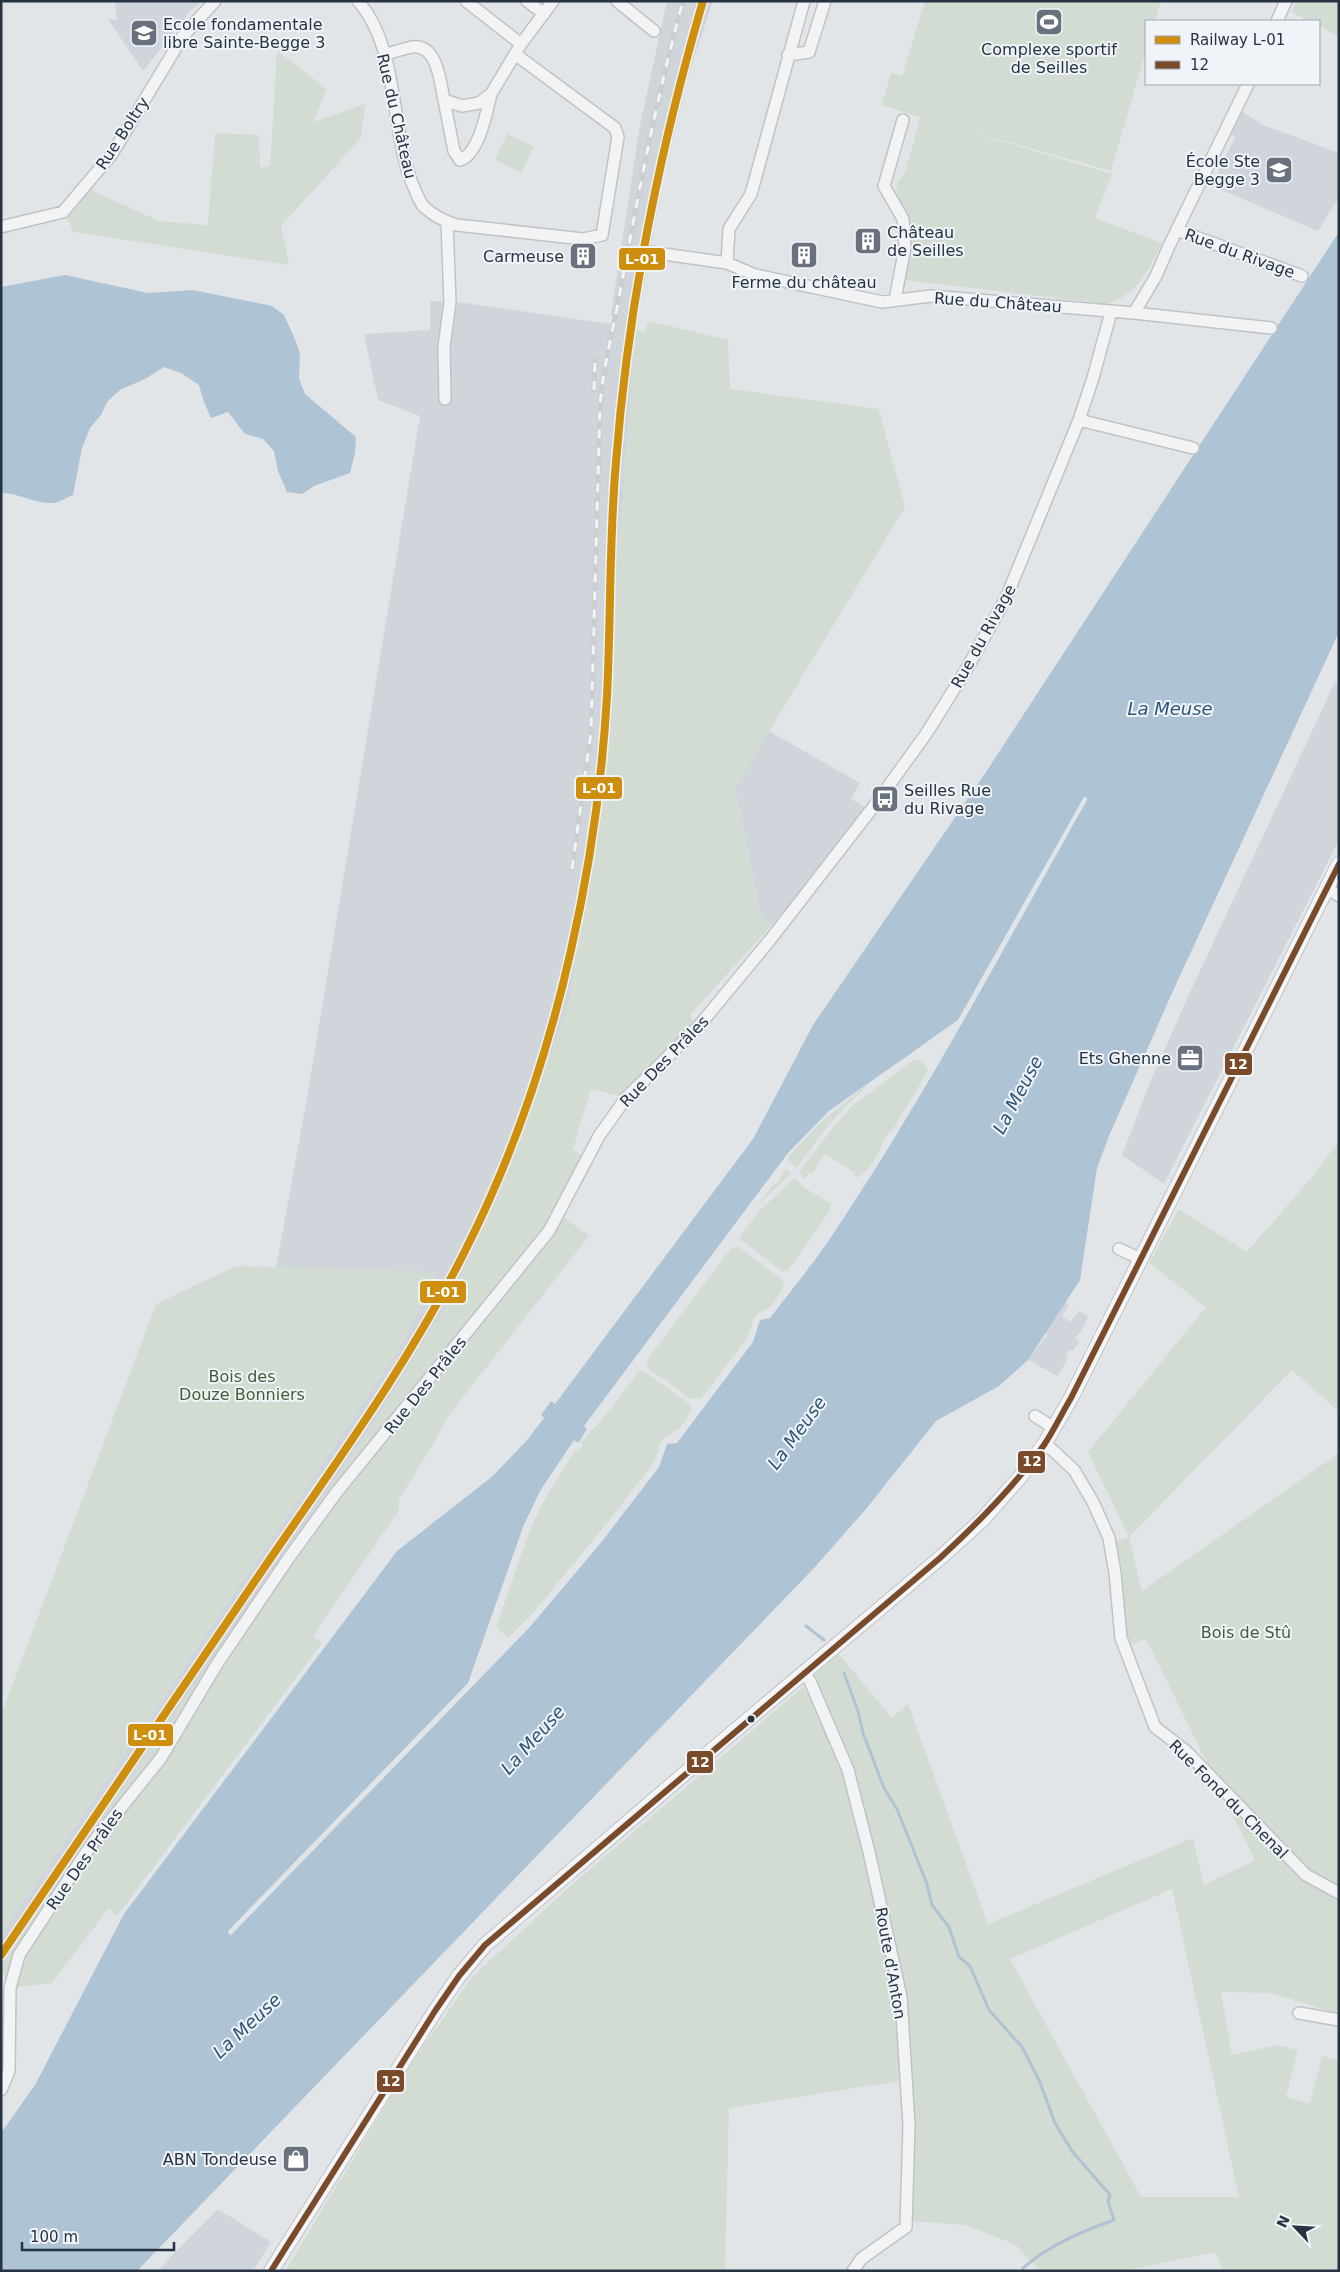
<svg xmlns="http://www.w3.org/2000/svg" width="1340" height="2272" font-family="'DejaVu Sans',sans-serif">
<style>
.built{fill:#d0d5db}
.green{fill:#d3dcd2;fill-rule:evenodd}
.water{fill:#aec3d4;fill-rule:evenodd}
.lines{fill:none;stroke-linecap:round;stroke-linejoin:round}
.stream{stroke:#aec3d4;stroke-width:3}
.minor-casing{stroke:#c0c3c6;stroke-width:14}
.major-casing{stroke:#bec2c6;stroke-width:16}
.minor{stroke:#f2f3f4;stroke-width:11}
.major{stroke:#f6f6f7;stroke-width:14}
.rail-casing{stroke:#cbcdcf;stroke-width:5}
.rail{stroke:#f0f3f7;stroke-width:3;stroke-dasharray:9;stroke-linecap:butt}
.bus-1-casing{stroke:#f0f3f7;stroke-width:10}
.bus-1{stroke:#7a4b2a;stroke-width:6}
.rail-1-casing{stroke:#f0f3f7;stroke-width:11}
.rail-1{stroke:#cd8f0d;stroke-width:8}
.bus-dot{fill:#273343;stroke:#f0f3f7;stroke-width:2}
.labels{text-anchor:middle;stroke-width:4;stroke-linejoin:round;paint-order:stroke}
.poi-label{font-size:16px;fill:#273343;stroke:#f0f3f7;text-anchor:end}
.street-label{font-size:16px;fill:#273343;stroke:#f0f3f7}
.park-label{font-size:16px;fill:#3f5f34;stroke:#f0f3f7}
.water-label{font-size:18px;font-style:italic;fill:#2e5579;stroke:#f0f3f7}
.line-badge{stroke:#f0f3f7;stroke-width:2}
.badge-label{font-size:14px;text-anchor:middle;font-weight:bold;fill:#fff}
</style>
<rect width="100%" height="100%" fill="#e2e5e8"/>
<path class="built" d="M115,1H200L201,2L191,10L143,71L108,19L117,20Z
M667,1H713L689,73L662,184L636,329L616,588L613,717L592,881L577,951L570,1000L507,1176L454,1292L378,1417L1,1969V1934L297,1501L400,1346L437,1272L276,1268L306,1103L420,416L378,400L364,334L430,330V301L458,302L617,325L611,314L640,125Z
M1241,111L1263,125L1339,153V197L1318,231L1212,186L1235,137L1231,134Z
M1335,682L1339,683V840L1164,1184L1122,1155L1151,1080L1191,990Z
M769,731L860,783L851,799L867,808L797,897L770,927L760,911L735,788Z
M1034,1284L1069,1305L1062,1316L1070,1322L1079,1311L1088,1316L1083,1329L1075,1338L1079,1340L1078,1344L1073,1350H1069L1066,1355L1068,1359L1057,1376L1028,1360L1047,1335L1010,1311Z
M218,2209L271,2242L253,2271H157Z"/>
<path class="green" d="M925,1H1161L1155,21H1146V50L1111,171L951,126L1112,174L1095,218L1162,243C1149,270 1137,295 1107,304L903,280C906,266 915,233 910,221C904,207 897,199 896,184L905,173L920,117L882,105L891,73L902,76Z
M1296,1H1339V37L1319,26V21H1309L1292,12Z
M277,51L327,89L313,122L365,104L361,138L281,226L289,265L74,232L63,212L84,187L159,221L208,225L215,133L259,135L260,167L270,166Z
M507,134L534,147L521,173L495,160Z
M649,321L728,340L730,389L879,409L905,507L735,788L760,911L770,927L690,1015L695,1023L622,1097L591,1089L573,1149L586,1159L558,1213L589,1236L449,1415L434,1443L399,1499V1510L313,1636L322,1643L117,1916L109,1908L52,1983L10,1988L1,1971V1965L378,1417L454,1292L507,1176L570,1000L577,951L592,881L613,717L616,588L636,329L644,332Z
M914,1060C921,1059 926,1064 928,1071L892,1131L887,1134C881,1145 877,1160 867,1170C864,1173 861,1173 858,1178L854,1176L855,1173L825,1154L813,1173L810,1172L805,1180L799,1172L831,1130L854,1104Z
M865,1086V1089C837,1111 818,1140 796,1168L787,1158L822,1121Z
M1339,1141V1412L1292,1370L1129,1537L1142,1591L1339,1453V2014L1271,1993L1221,1992L1232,2055L1277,2045L1298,2050L1286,2097L1310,2104L1322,2056L1339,2060V2271H1223L1216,2252L1123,2271H1040L1016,2245L966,2225L907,2221L906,2080L729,2108L725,2271H285L411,2064L472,1977L566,1890L803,1687L820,1714L804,1673L834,1648L892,1718L908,1704L988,1924L1193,1838L1204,1885L1255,1860L1146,1639L1127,1646L1112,1543L1129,1537L1088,1452L1206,1307L1149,1263L1179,1209L1247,1252L1311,1178ZM1172,1889L1239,2197H1141L1010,1959Z
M786,1168L791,1174L757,1205L772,1186L777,1183Z
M795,1178L802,1186L831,1204L829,1212L789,1269L783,1272L739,1238L759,1211Z
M739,1247L779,1277L784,1284L783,1289L771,1306L755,1316L747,1338L701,1399H691L648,1368L646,1361L731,1248Z
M236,1266L437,1272L400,1346L297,1501L1,1934V1715L156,1304Z
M639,1371H643L690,1404L692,1410L680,1428L662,1439L654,1462L609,1521L532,1614L510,1636L507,1637L497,1628V1625L528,1535L543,1502L572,1455L575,1450L578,1452L583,1445L581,1443L613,1406Z"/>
<path class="water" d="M1339,232V632L1172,993L1109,1136L1097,1168L1080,1280L1028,1360L999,1386L936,1421L866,1509L815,1567L137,2271H1V2133L35,2085L124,1914L397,1551L493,1476L528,1439L544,1418L541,1415L551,1401L555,1404L753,1139L813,1025L986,772ZM1084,797H1086L1087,800C1003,949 923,1101 827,1243C809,1269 789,1293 770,1318L760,1320L753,1342L677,1443L667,1444L659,1467L600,1544L528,1629L231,1935L229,1934L228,1931L468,1683L523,1527L540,1491L574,1440L578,1443L587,1429L584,1426L788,1153L829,1111L958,1020Z
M65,275L148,293L193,290L272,306L284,315L294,337L300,353L299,379L305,394L356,437L355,453L350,473L314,486L302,494L287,492L278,471L274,451L263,439L245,434L228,412L211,418L204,402L199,385L181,373L164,367L145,379L120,390L107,402L101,415L90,428L82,448L73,495C67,497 60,502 54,503C35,504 19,493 1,493V287Z"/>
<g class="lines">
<path class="stream" d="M806,1626L824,1640
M844,1673L858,1711L863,1733L884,1788L897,1809L927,1884L932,1905L949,1927L959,1957L970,1966L989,2010L1022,2047L1039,2080L1055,2123L1072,2151L1110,2195L1108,2202L1114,2220C1082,2231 1048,2246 1023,2268V2271"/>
<g class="minor-casing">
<path id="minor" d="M358,1C401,49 389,135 415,190C417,195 420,203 424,207C433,215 446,222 457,225L583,239L602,235L618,137L615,128L515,54
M466,1L521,44
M527,1L544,14
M617,1L654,31
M1277,21L1286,1
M384,55C393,52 403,49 412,47C438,44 440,82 444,100L462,106L479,103L491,94L521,44L553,1
M788,55L809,52L825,1
M444,100L454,151L460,160C479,154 487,111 491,94
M1,227L63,212L112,154L183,36L215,1
M1177,230L1302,276
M650,252L727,263L755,275L882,302L931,296L1134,313L1271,328
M727,263L729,229L751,194L804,1
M895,300L905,247L903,219L884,186L903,120
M1134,313L1156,276L1169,246L1248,84
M445,399L444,347L450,302L447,222
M1079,420L1193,448
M1327,888L1339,896
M1119,1249L1141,1259
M1035,1416L1054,1428
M1045,1443L1074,1470L1093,1502L1109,1538L1115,1573L1121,1638L1155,1727L1186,1751L1306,1875L1339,1893
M804,1673L810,1681L848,1770L869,1852L901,1997L909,2125L906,2227L861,2259L853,2271
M1299,2013L1339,2020
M1,2090L9,2071L10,1988L19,1955L91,1845L161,1758L217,1664L288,1559L336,1493L549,1231L599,1136L626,1098L698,1027L770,940L874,806L926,734L966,670L1006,598L1079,420L1093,378L1111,312"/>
</g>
<g class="major-casing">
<path id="major" d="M271,2271L435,2011L459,1976L485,1945L719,1744L940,1558L982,1520L1020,1477L1045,1443L1071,1398L1339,864"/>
</g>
<use href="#minor" class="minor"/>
<use href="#major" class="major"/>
<g class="rail-casing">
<path id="rail" d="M594,390L595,360
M572,869L591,732L600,406C603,366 614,327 621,287C639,191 657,95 683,1"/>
</g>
<use href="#rail" class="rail"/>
<g class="bus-1-casing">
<path id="bus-1" d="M271,2271L435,2011L459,1976L485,1945L940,1558C978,1523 1014,1487 1044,1445C1054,1430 1062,1413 1071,1398L1339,864"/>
</g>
<use href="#bus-1" class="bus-1"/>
<g class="rail-1-casing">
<path id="rail-1" d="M1,1955C85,1831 169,1708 253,1584C327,1475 406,1369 465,1251C513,1156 548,1053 571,950C590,867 602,781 607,696C611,618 609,540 616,462C628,305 659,152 703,1"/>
</g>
<use href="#rail-1" class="rail-1"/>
</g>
<defs>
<g id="stadium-square" transform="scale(1.4375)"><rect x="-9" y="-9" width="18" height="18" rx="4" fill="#68717d" stroke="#f0f3f7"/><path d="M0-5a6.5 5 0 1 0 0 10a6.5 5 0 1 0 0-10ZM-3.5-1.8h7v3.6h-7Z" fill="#fff"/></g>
<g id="school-square" transform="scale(1.4375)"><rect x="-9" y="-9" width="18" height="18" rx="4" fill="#68717d" stroke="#f0f3f7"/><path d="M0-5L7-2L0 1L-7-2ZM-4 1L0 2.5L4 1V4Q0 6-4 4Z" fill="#fff"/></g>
<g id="building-square" transform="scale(1.4375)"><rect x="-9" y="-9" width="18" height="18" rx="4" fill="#68717d" stroke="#f0f3f7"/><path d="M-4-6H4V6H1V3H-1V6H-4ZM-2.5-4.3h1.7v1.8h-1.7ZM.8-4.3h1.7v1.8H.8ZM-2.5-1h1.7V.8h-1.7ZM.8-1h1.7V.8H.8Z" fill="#fff"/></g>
<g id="bus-square" transform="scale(1.4375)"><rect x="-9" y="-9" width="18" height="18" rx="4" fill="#68717d" stroke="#f0f3f7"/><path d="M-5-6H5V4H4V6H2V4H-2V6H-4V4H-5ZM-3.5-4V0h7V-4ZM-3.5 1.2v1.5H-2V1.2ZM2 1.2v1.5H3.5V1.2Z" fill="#fff"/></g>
<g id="office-square" transform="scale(1.4375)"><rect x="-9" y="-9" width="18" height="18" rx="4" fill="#68717d" stroke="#f0f3f7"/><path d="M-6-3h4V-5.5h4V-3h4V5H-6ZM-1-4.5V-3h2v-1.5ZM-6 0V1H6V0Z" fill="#fff"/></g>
<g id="shop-square" transform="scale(1.4375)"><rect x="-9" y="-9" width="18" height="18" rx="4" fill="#68717d" stroke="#f0f3f7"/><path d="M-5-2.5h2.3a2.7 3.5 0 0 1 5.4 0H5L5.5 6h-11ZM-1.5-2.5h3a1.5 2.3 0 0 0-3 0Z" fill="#fff"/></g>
</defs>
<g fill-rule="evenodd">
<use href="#stadium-square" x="1049" y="22"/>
<use href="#school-square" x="144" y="33"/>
<use href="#school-square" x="1279" y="170"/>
<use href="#building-square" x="868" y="241"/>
<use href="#building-square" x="804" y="255"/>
<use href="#building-square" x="583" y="256"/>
<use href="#bus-square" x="885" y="799"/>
<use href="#office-square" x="1190" y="1058"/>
<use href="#shop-square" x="296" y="2159"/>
</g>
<circle class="bus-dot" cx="751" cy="1719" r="4.5"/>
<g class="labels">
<g class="poi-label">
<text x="163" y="30" text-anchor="start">Ecole fondamentale<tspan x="163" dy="18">libre Sainte-Begge 3</tspan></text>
<text x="1049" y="55" text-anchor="middle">Complexe sportif<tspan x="1049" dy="18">de Seilles</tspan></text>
<text x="1260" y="167">École Ste<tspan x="1260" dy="18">Begge 3</tspan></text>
<text x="887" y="238" text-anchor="start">Château<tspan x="887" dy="18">de Seilles</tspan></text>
<text x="564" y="262">Carmeuse</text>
<text x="804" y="288" text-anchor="middle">Ferme du château</text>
<text x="904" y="796" text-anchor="start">Seilles Rue<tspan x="904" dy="18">du Rivage</tspan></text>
<text x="1171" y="1064">Ets Ghenne</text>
<text x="277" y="2165">ABN Tondeuse</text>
</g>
<g class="street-label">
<text transform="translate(397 116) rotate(77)" y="6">Rue du Château</text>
<text transform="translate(122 133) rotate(-57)" y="6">Rue Boltry</text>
<text transform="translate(1240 253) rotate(20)" y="6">Rue du Rivage</text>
<text transform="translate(998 302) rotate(4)" y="6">Rue du Château</text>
<text transform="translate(983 636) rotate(-61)" y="6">Rue du Rivage</text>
<text transform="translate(664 1061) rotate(-46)" y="6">Rue Des Prâles</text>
<text transform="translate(425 1385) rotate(-51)" y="6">Rue Des Prâles</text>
<text transform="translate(1229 1799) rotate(45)" y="6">Rue Fond du Chenal</text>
<text transform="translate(84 1859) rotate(-55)" y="6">Rue Des Prâles</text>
<text transform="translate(891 1963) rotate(80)" y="6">Route d'Anton</text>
</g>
<g class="park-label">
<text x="242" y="1382">Bois des<tspan x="242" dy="18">Douze Bonniers</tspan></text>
<text x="1246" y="1638">Bois de Stû</text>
</g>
<g class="water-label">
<text x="1170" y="715">La Meuse</text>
<text transform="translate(1018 1095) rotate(-62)" y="6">La Meuse</text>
<text transform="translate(797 1433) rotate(-54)" y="6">La Meuse</text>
<text transform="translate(533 1740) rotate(-48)" y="6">La Meuse</text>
<text transform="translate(247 2026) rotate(-43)" y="6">La Meuse</text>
</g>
</g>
<g class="line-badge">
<rect x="618" y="247" width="48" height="24" rx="5" fill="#cd8f0d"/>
<rect x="575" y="776" width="48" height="24" rx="5" fill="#cd8f0d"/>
<rect x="1224" y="1052" width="29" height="24" rx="5" fill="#7a4b2a"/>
<rect x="419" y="1280" width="48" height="24" rx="5" fill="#cd8f0d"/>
<rect x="1017" y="1450" width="29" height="24" rx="5" fill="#7a4b2a"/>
<rect x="127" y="1723" width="47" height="24" rx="5" fill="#cd8f0d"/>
<rect x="686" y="1750" width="28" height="24" rx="5" fill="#7a4b2a"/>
<rect x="376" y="2069" width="29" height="24" rx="5" fill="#7a4b2a"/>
</g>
<g class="badge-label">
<text x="642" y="264">L-01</text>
<text x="599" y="793">L-01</text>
<text x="1238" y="1069">12</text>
<text x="443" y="1297">L-01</text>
<text x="1032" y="1466">12</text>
<text x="150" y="1740">L-01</text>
<text x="700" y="1767">12</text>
<text x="391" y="2086">12</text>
</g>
<rect width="1340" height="2272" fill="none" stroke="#273343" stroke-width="5"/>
<rect x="1145" y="20" width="175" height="65" fill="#f0f3f7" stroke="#a0a6af"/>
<rect x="1155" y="36" width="25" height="8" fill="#cd8f0d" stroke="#a0a6af"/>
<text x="1190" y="45" font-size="15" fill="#273343">Railway L-01</text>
<rect x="1155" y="61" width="25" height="8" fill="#7a4b2a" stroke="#a0a6af"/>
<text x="1190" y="70" font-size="15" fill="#273343">12</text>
<g transform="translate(1295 2227) rotate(295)" stroke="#f0f3f7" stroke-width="4" paint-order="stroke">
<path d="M0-4L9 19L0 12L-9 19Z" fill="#273343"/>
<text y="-8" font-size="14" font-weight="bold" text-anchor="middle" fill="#273343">N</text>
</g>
<path d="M22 2242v8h152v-8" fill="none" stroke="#273343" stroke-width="2.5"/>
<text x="30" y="2242" font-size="15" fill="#273343" stroke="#f0f3f7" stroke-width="4" paint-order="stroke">100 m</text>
</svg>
